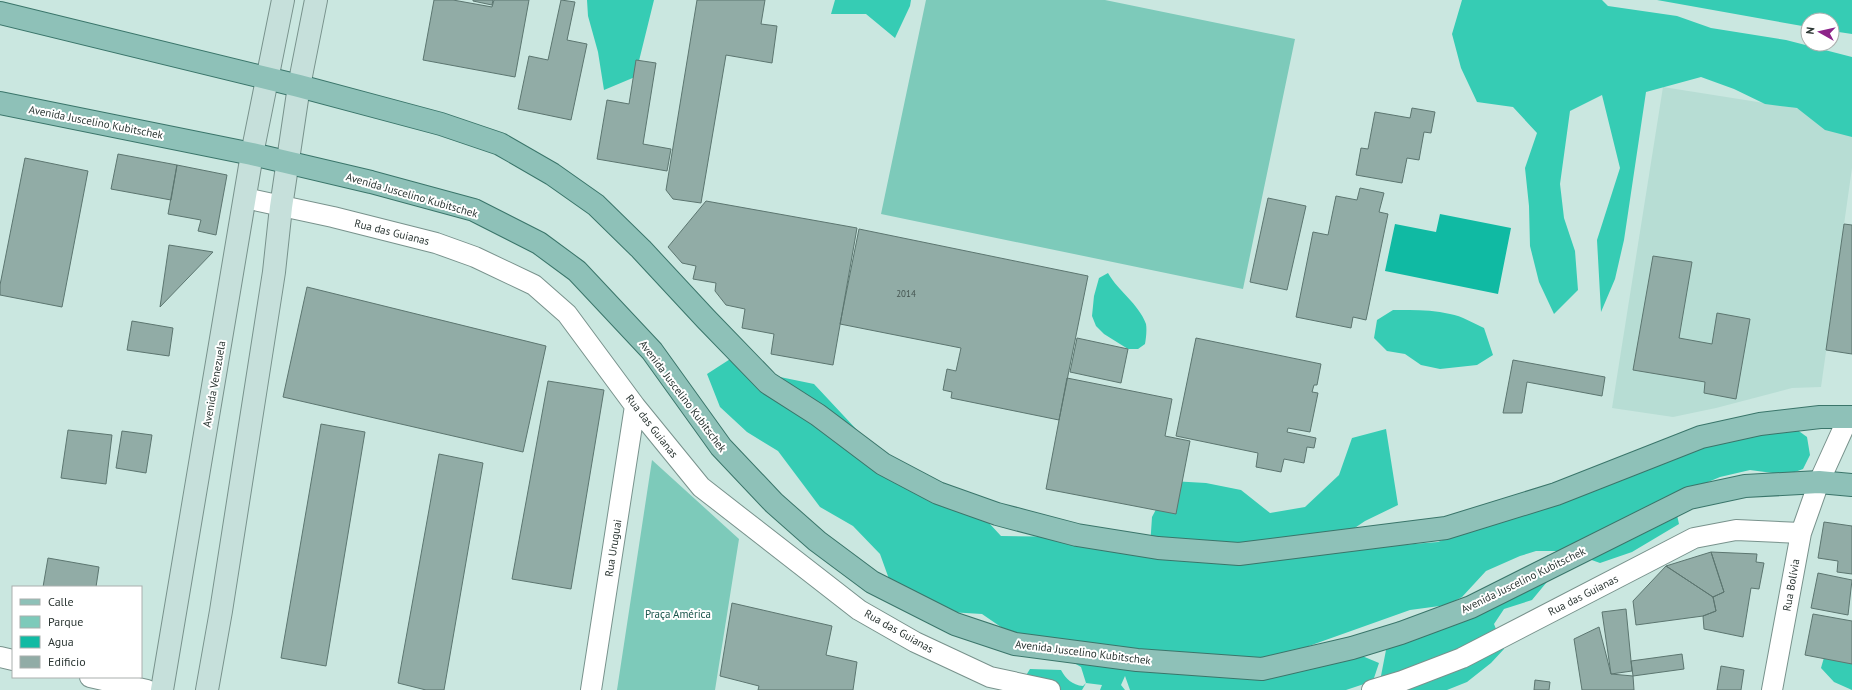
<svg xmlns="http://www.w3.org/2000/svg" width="1852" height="690" font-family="'PT Sans',sans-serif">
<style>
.built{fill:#b7ddd4}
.green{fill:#7dcaba}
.forest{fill:#36ccb4}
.water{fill:#10baa3}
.building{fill:#91aca6;stroke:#5c7670}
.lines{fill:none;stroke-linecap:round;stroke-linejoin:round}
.street-casing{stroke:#78928c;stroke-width:22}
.secondary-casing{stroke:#78928c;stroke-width:24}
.primary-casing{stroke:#3a756a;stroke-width:24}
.street{stroke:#fff;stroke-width:20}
.secondary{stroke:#c6e0db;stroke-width:22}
.primary{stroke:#8ec1b8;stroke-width:22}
.labels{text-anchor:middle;stroke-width:4;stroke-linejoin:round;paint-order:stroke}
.number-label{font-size:9px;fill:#445450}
.street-label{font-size:11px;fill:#2b3633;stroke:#fff}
.park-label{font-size:11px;fill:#18544a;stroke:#fff}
</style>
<rect width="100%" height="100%" fill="#cae7e0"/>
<path class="built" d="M1663,87L1852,117V168L1821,387L1792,388L1716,408L1673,417L1612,408Z"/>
<path class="green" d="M926,0H1105L1295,39L1243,289L881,214Z
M652,460L739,539L715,690H617Z"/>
<path class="forest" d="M587,0H654L635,77L604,90L598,52L588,16Z
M835,0H911L910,6L895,38L866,14H831Z
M1462,0H1602L1608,6L1677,16L1711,28L1786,40L1852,57V137L1825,130L1797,108L1765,104L1734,89L1701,77L1646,92L1624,240L1615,279L1601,312L1597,240L1620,168L1602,95L1570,111L1560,184L1564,218L1575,251L1578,290L1554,314L1539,282L1530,246L1529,206L1525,168L1537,133L1513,107L1477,102L1461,68L1452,34Z
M1657,0H1852V34L1832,31V20H1808V27Z
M1108,273C1118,291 1139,304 1146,324C1147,330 1146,338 1145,344L1138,349H1128L1104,334L1096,326L1092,316L1094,296L1099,278Z
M1393,310C1412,310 1431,309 1450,314C1462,316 1473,323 1484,328L1493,355L1477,365L1440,369L1421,365L1405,354L1387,351L1374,338L1377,320Z
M738,354L780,377L814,384L885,460L977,510L1001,536L1077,537L1111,552L1150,547L1152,517L1171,481L1206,483L1241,490L1270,513L1305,507L1339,475L1352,438L1386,429L1398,505L1365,521L1334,542H1367L1401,545L1438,542L1483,523L1652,464L1725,441L1796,429L1807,437L1810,455L1803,469L1787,475L1750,470L1720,477L1682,493L1674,502L1679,524L1632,552L1600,563L1575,554L1557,551H1536L1520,556L1486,571L1462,597L1447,605L1410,610L1292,652L1262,668L1143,671H1262L1355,653L1379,663L1373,681L1346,690H1130L1125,676L1121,685L1125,690H1100L1102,685L1086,683L1082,690H1058L1025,677L1030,669L1061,670C1066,679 1072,685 1083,686L1086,683L1081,667L1050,649L1017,638L982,614L949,612L889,579L880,554L853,526L820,507L778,451L747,432L720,407L707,374Z
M1548,555L1552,565L1551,577L1532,600L1504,609L1494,624L1504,649L1491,663L1467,682L1447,690H1400L1380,681L1386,650L1402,640L1474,609Z
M1825,654L1852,658V690L1834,682L1821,668Z"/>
<path class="water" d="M1440,214L1511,228L1498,294L1385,271L1395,224L1436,232Z"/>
<path class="building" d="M434,0H453L492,7L494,0H529L515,77L423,60Z
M473,0H493L492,5L473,1Z
M561,0L575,2L567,40L587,44L571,120L518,109L529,56L548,60Z
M697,0H765L761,24L777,26L772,63L726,55L701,203L673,199L666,190Z
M636,60L656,63L643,144L671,149L667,171L597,159L607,100L629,104Z
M1412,108L1435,112L1431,133L1424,132L1419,160L1407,158L1402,183L1356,175L1361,148L1368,149L1375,112L1410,118Z
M118,154L177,165L171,200L111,189Z
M25,158L88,171L62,307L0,295V285Z
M177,165L227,175L216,235L198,231L201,220L168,214Z
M1360,188L1384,193L1379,212L1388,214L1366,320L1353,317L1351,328L1296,317L1313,232L1328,235L1336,196L1357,200Z
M1268,198L1306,206L1287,290L1250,282Z
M706,201L857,228L833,365L771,354L774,334L742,328L745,309L726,305L715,291L716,283L693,279L696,266L682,263L668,247Z
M1844,224L1852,225V354L1826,350Z
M859,229L1088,276L1059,420L951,398L952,392L943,390L947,369L956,371L961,348L840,324Z
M169,245L213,252L160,307Z
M1653,256L1692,262L1679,338L1712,344L1717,313L1750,319L1736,399L1704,393L1705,382L1633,370Z
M307,287L546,346L523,452L283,397Z
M132,321L173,328L169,356L127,350Z
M1077,338L1128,349L1121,383L1070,372Z
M1196,338L1321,364L1317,385H1314L1312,392L1318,393L1310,432L1288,428L1287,432L1316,438L1314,448L1307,447L1304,463L1284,459L1281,472L1256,467L1258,453L1176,436Z
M1513,360L1605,377L1602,396L1527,382L1522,413H1503Z
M1067,378L1172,399L1165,436L1190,441L1176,514L1046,489Z
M548,381L604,390L571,589L512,579Z
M321,424L365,432L326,666L281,658Z
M68,430L112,435L106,484L61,478Z
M122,431L152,435L146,473L116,468Z
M439,454L483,463L444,690H426L398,683Z
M1824,522L1852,526V574L1837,572L1838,561L1818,558Z
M1711,552L1757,554L1756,562L1764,563L1759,589L1751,588L1743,637L1704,629L1703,616L1716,611L1713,597L1724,592Z
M1711,552L1724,592L1713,597L1666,566Z
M48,558L99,567L96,587H43Z
M1666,566L1713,597L1716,611L1703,616L1636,625L1633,601Z
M1818,573L1852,580L1848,615L1811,608Z
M732,603L832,626L826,655L857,662L853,690H758L759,686L720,676Z
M1626,609L1632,671L1611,674L1602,612Z
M1813,614L1852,621V664L1805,655Z
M1599,627L1611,674L1633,676L1634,690H1582L1574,639Z
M1682,654L1684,669L1633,676L1631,661Z
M1721,666L1744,670L1741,690H1717Z
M1535,680L1550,682L1549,690H1534Z"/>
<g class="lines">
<g class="street-casing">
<path id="street" d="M245,198L333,217L436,243L475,257L534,285L567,314L635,406L701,487L859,610L915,642L990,677L1050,690
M0,657L13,660
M90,677L147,690
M591,690L635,406
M1372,690L1402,681L1462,658L1694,538L1736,530L1801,533
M1772,690L1801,533L1819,482L1849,416"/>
</g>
<g class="secondary-casing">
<path id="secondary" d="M162,690L252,154L283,0
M207,690L221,611L274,272L281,207L299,86L316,0"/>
</g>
<g class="primary-casing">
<path id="primary" d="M0,13L299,86L441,124L500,144L552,174L596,205L641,249L706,319L768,383L818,415L883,464L938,493L997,514L1077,535L1158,548L1239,554L1446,528L1556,494L1701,437L1760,424L1820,417H1852
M0,103L252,154L371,182L474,210L539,243L577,271L652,351L721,447L774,503L817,541L872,582L955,624L1015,644L1137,660L1262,669L1352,648L1401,633L1471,607L1689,498L1745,486L1819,482L1852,485"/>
</g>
<use href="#street" class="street"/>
<use href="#secondary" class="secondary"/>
<use href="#primary" class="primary"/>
</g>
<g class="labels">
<g class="number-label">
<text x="906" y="297">2014</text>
</g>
<g class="street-label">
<text transform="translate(96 122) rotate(11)" y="4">Avenida Juscelino Kubitschek</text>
<text transform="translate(412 195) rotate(16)" y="4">Avenida Juscelino Kubitschek</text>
<text transform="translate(392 232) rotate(14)" y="4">Rua das Guianas</text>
<text transform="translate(214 384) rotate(-80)" y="4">Avenida Venezuela</text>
<text transform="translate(683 396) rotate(53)" y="4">Avenida Juscelino Kubitschek</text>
<text transform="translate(652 426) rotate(52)" y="4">Rua das Guianas</text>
<text transform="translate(613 548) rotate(-81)" y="4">Rua Uruguai</text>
<text transform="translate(1523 580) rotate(-26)" y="4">Avenida Juscelino Kubitschek</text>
<text transform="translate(1791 585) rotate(-80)" y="4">Rua Bolívia</text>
<text transform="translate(1583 595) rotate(-27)" y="4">Rua das Guianas</text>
<text transform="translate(899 631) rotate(29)" y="4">Rua das Guianas</text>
<text transform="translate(1083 652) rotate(7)" y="4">Avenida Juscelino Kubitschek</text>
</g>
<g class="park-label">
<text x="678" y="618">Praça América</text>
</g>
</g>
<rect x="12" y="586" width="130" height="92" fill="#ffffff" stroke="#aaafad"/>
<rect x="20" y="599" width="20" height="6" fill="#8ec1b8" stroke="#aaafad"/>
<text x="48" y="606" font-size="12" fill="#2b3633">Calle</text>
<rect x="20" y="616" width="20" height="12" fill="#7dcaba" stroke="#aaafad"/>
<text x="48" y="626" font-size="12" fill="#2b3633">Parque</text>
<rect x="20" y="636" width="20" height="12" fill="#10baa3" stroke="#aaafad"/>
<text x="48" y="646" font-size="12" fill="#2b3633">Agua</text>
<rect x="20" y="656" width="20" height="12" fill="#91aca6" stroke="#aaafad"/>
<text x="48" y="666" font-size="12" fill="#2b3633">Edificio</text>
<g transform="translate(1820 32) rotate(278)"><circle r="19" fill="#ffffff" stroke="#aaafad"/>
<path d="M0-3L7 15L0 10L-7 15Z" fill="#8d2489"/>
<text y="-6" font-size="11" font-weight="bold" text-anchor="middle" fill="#2b3633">N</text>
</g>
</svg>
